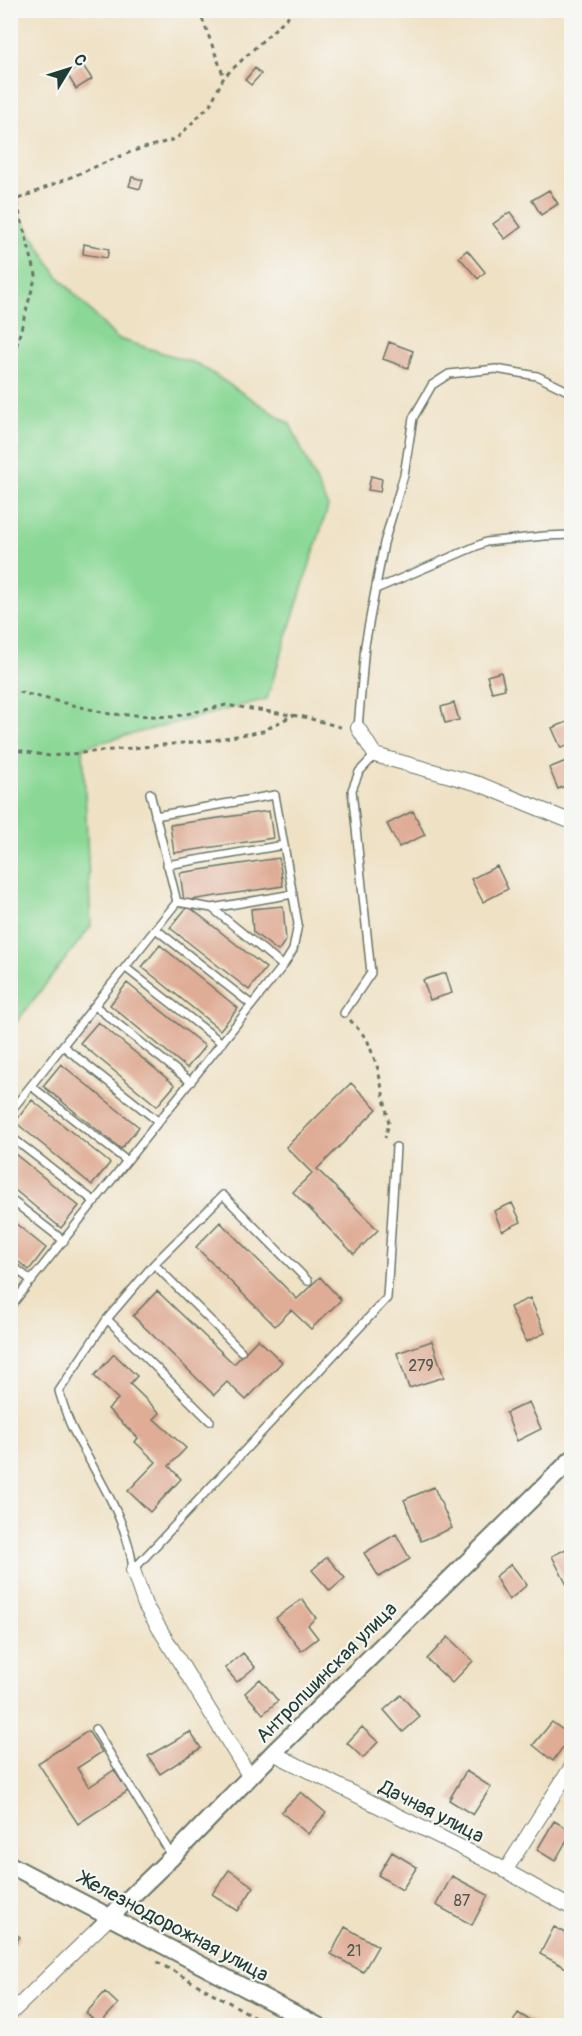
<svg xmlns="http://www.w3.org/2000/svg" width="582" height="2036" font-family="Pangolin,sans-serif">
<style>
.green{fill:#8bd896;stroke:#558a65;stroke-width:1.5}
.building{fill:#dfac95}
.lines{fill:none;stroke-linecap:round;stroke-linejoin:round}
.service-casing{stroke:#687666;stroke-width:10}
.minor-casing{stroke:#687666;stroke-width:16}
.tertiary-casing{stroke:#687666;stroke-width:20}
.path{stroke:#687666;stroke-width:3;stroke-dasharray:4.5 4.5;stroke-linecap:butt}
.service{stroke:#fff;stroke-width:7}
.minor{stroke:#fff;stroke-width:14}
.tertiary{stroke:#fff;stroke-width:16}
.labels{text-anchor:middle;stroke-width:4.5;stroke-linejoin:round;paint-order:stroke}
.number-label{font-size:16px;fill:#4f594c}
.street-label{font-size:20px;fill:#1f3d34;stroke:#f6f6f2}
</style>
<rect width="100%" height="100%" fill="#f6f6f2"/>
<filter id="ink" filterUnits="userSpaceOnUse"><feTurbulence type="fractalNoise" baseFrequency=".0167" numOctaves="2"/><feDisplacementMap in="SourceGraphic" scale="12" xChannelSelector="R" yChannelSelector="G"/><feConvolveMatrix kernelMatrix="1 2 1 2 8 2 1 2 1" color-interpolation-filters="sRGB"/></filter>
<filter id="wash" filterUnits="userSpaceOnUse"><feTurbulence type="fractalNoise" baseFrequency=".008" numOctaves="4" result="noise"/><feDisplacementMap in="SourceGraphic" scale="24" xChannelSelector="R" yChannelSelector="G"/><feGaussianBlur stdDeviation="1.35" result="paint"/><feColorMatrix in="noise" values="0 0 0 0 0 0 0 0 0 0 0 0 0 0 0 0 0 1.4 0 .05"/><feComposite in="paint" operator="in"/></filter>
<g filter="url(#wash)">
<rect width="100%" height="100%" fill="#efe1c4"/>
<path class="green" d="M10,200L57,275L116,338L198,364L290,424L328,507L267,699L83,747L91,926L11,1029Z"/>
<g id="blocks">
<path class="building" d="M82,64L92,79L76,89L67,74Z
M255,68L261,74L251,85L245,80Z
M132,177L143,180L140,189L129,186Z
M549,190L558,204L541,215L532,200Z
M510,212L521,227L505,239L493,224Z
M84,244L109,249L107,258L83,254Z
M467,250L485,272L478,279L459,257Z
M389,342L413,351L408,368L383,359Z
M371,476L382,479L380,492L368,490Z
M501,672L505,689L492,692L487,676Z
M454,703L459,720L445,723L441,707Z
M570,721L572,726V744L561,748L552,728Z
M566,761L572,774V783L558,789L549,768Z
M269,811L273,838L174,853L170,825Z
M413,811L425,835L399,847L387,824Z
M279,858L283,886L184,901L180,873Z
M497,866L508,889L483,902L471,879Z
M188,906L266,968L249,990L170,928Z
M283,906L286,940L278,951L253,932L251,909Z
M160,945L238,1008L220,1030L142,967Z
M446,973L452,993L430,1000L423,980Z
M127,983L205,1046L187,1068L110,1005Z
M98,1022L175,1085L157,1106L80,1043Z
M61,1064L139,1127L121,1149L43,1086Z
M351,1083L377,1109L317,1169L378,1230L354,1254L293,1192L312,1173L286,1147Z
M32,1100L110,1163L92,1185L15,1122Z
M10,1150L79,1206L61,1228L10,1186Z
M512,1203L521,1222L502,1231L494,1211Z
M10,1219L46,1248L29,1270L10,1255Z
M220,1222L297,1299L320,1277L341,1300L311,1329L291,1310L275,1326L196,1247Z
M157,1291L234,1364L258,1339L282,1362L246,1400L227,1382L214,1395L133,1316Z
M530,1298L545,1333L526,1342L510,1307Z
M432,1341L444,1377L409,1388L397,1353Z
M114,1354L137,1376L130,1384L160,1413L154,1419L186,1448L169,1466L181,1479L150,1512L128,1491L156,1462L135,1442L138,1438L108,1409L118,1399L94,1376Z
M529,1402L541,1429L517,1441L506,1413Z
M434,1487L452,1528L421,1541L404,1500Z
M396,1534L410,1559L379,1577L364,1553Z
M572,1546V1595L552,1556Z
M327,1557L345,1578L330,1591L312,1570Z
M511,1564L527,1585L509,1600L495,1577Z
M302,1599L316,1618L308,1625L318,1638L301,1651L276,1618Z
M448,1637L473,1661L452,1683L427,1659Z
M243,1653L255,1667L237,1682L225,1668Z
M260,1679L278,1701L263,1714L245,1693Z
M401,1695L420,1717L403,1732L384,1710Z
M552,1722L571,1736L553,1761L533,1745Z
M362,1727L378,1742L363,1758L347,1743Z
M88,1731L102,1752L77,1768L89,1787L114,1770L128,1791L78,1824L38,1763Z
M190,1732L201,1748L160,1774L148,1756Z
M466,1771L491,1787L473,1815L449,1800Z
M301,1792L326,1813L308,1834L281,1812Z
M554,1821L572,1831L555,1861L537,1850Z
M392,1852L417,1867L402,1890L378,1875Z
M229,1870L254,1887L238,1911L212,1894Z
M452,1876L488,1895L472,1925L436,1905Z
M345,1927L378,1946L363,1972L331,1954Z
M554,1927L572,1936V1971L540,1954Z
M10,1930L20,1937L10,1950Z
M105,1992L118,2004L99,2025L86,2013Z
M518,2013L539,2026H511Z"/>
</g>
</g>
<g filter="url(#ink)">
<use href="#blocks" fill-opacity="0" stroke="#687666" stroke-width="1.5"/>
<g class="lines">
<g class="service-casing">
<path id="service" d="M376,589L486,542L544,536L572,535
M358,728L365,645L384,543L404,475L413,418L432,385L449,374L496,369L537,376L572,393
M167,865L284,845
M177,902L212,908L293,894
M212,908L283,966
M157,930L252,1005
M126,968L222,1043
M95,1006L191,1082
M344,1013L371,973L352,790L359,772L375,755
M63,1046L159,1122
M31,1086L127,1161
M10,1112L177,902L150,793
M10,1136L95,1202
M10,1199L64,1241
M10,1264L32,1281
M154,1264L241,1351
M10,1307L283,966L293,950L298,924L275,795L155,816
M107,1319L210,1421
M133,1570C129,1521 95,1473 73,1430C67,1418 63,1404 59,1391L107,1319L154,1264L223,1195L308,1281
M133,1570L387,1298L396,1147
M95,1729L172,1856"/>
</g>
<g class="minor-casing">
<path id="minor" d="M358,728L375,755L479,784L572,822
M133,1570L145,1605L250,1777
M273,1753L494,1864L572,1908
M505,1871L572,1766
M10,2014L110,1917"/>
</g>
<g class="tertiary-casing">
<path id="tertiary" d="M10,1865L318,2026
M110,1917L172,1857L273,1753L572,1459"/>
</g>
<path class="path" d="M199,10L224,77
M10,198L16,200L133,151L176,139L210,105L224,77L295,10
M10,202L16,200L36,275L10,369
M10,690L110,714L173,717L226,705L304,717L344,728
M10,749L50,756L214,740L263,731L293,715
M350,1020L367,1039L378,1069L389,1123L385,1138
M157,1962L271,2026"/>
<use href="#service" class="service"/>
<use href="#minor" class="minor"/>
<use href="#tertiary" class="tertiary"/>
</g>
</g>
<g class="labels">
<g class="number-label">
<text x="421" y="1371">279</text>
<text x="462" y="1906">87</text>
<text x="354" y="1956">21</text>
</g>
<g class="street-label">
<text transform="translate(326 1672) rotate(-45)" y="7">Антропшинская улица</text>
<text transform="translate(432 1811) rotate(27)" y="7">Дачная улица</text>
<text transform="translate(174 1926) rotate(28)" y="7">Железнодорожная улица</text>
</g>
</g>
<rect width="582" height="2036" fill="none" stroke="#f6f6f2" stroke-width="36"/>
<g transform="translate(69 69) rotate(52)" stroke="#f6f6f2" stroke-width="4.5" paint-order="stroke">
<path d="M0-4.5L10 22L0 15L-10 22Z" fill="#1f3d34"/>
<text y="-9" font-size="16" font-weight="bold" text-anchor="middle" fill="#1f3d34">С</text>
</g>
</svg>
